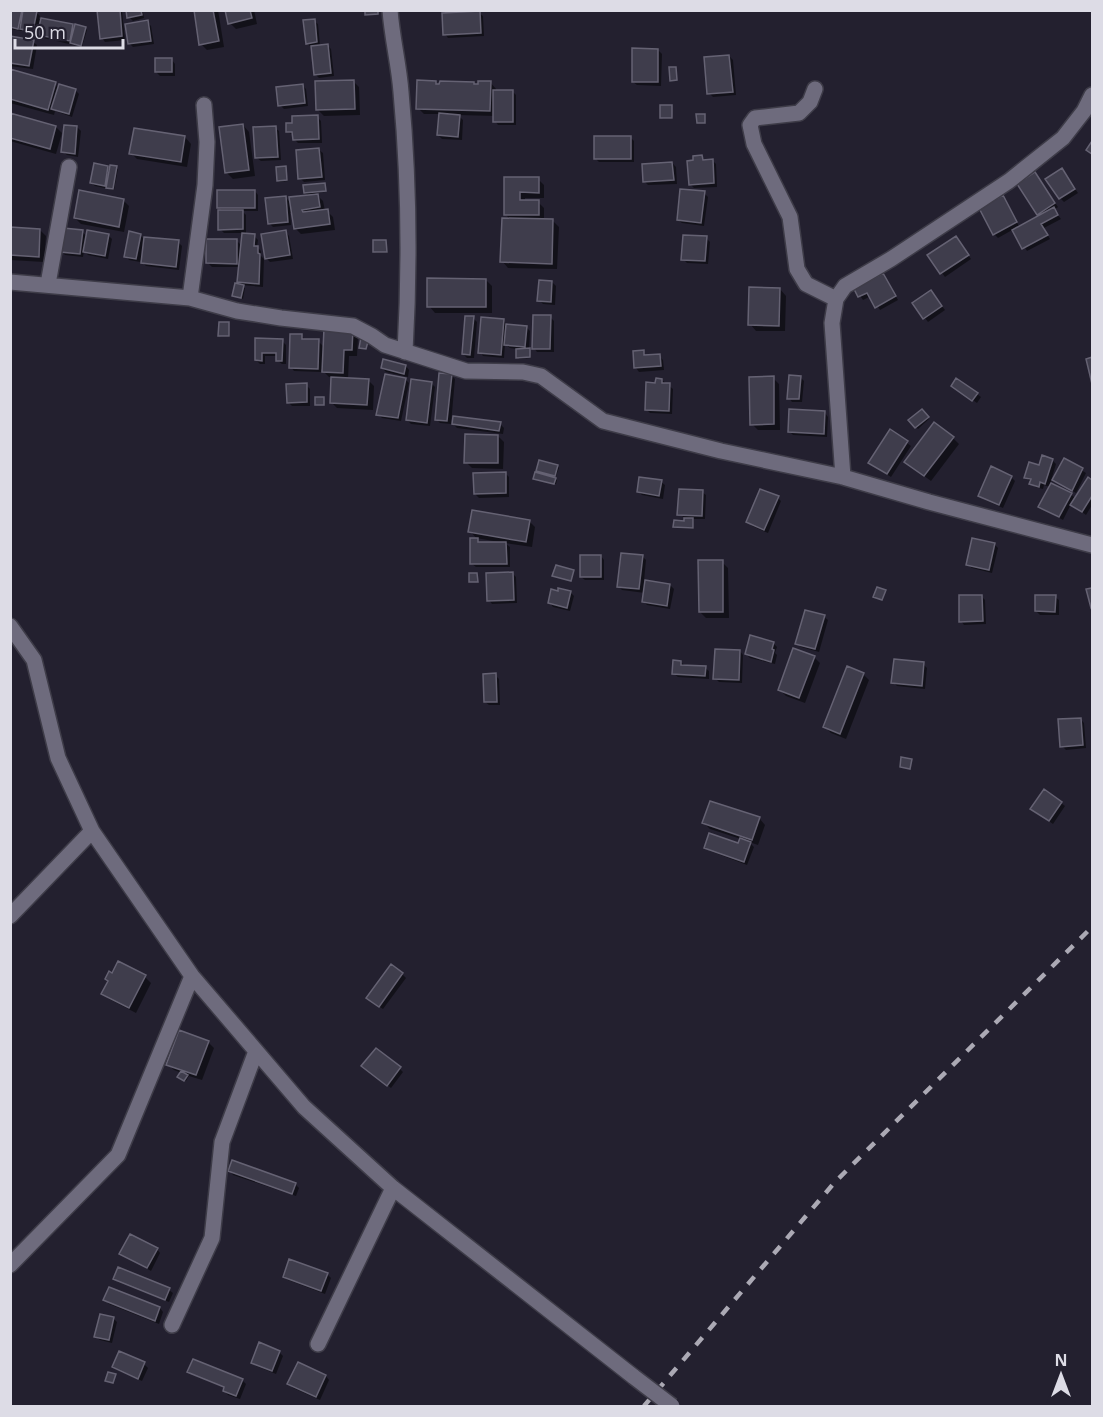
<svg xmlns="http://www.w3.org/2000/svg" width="1103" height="1417" font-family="'Open Sans',sans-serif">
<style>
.shadow{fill:#0007}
.building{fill:#3f3d4c;stroke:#656273;stroke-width:1.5}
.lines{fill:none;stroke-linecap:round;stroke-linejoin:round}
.minor-casing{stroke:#3e3c48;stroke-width:18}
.minor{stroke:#6e6b7d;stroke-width:15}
.rail{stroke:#aba9b4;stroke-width:4.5;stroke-dasharray:10 10;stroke-linecap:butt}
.minor-bridge-casing{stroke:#3e3c48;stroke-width:18;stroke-linecap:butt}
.minor-bridge{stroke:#6e6b7d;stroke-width:15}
</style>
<rect width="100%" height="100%" fill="#23202f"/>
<path class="shadow" d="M10,10L36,12L40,16L39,19L72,25L76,29L85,28L87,30L82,47L43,38L37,32L36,34L25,32L22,29V31L10,29Z
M99,10L122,11L125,40L105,42L102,38Z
M127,10H146L143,12L144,18L133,21L129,17Z
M195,10H218L224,47L207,50L201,44Z
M226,10H254L257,24L236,29L230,23Z
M479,13L483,16L484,36L448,38L445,34Z
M314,21L318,24L320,46L327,45L331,49L334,76L319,78L315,74L311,47L307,43Z
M147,22L151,26L154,44L133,47L130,44Z
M10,38L33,42L37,45L33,69L10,66Z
M658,50L662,54L661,86L637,85L633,82Z
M729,56L733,60L736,95L713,97L709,93Z
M172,60L175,64V76H160L156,72Z
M10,71L55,84L59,88L75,90L79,94L72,117L55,111L54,115L10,103Z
M353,81L359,87L360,115L324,116L318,110Z
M435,82L438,86H476L490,82L496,89V91H512L516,95V125H498L495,121V116L458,115L463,120L462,140L442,139L438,135L440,114H424L418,108Z
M302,85L306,89L308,106L284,109L280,105Z
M671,106L673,119H663L662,118Z
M10,114L56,127L62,133L56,154L10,141Z
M317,117L321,121L322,143H298L294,139V135L287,132Z
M243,125L249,132L255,176L233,179L226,172Z
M77,127L81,131L78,157L67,155L63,152Z
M275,128L279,131L281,160L261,161L257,158Z
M185,137L191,144L187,167L137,159L131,153Z
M630,137L634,141V162H599L596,159Z
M319,150L323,153L325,180L304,182L300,178Z
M702,157L706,161L712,160L716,164L717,187L694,188L690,184Z
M672,163L676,167L677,184L648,185L644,181Z
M108,167L111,171L112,167L118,169L114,190L95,186L91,183Z
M285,168L288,181L280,182L279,181Z
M1065,174L1078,193L1064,202L1060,198Z
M1038,178L1058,207L1054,210L1061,219L1044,228L1050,239L1027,251L1014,229L998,238L994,234L1003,197L1020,228L1041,217L1038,214Z
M505,179H538L544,185V198H525V202H538L544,208V221H553L559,227L557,269L508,268L502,261L511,220L505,214Z
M324,184L326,192L315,193L323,201L325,211H327L333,217L335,230L301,234L295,228L293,212L290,213L291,225L273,227L269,223L285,197L292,204L309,196L305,193Z
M255,191L258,195V211H242L246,215V235L254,236L258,240L257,247L261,251V256L264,259L263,287L242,285L238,281L240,267H212L208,263L237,241L242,246L243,233H224L220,229L223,212L219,207Z
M704,193L708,197L704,226L682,223L678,220Z
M123,200L129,206L124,232L81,224L75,218Z
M10,229L40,230L46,236L44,262L10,260Z
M82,232L87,236H109L112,239L108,259L88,255L84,251L83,257L65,255L61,251Z
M286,232L289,236L293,259L270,262L266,258Z
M140,235L143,238L178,242L182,246L179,270L146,266L140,260V262L129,260L126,256Z
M706,238L710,242L708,264L687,263L683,259Z
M386,242L388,253H376L375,252Z
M959,242L971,259L945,277L929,256Z
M886,278L898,300L880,310L871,296L863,300L856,290Z
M486,280L492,286V313H435L429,306Z
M552,282L556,286L555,305L543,304L539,300Z
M243,287L245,288L243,299L233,295Z
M780,289L786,296L785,331H756L750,324Z
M934,296L945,310L928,322L914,304Z
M550,317L554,321V352H537L534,348Z
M473,318L477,322L474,358H467L463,354Z
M503,320L507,325L526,327L530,331L529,350L531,358L519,359L517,349L510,348L505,344L504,358L483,356L480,352Z
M229,324L230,337H221L219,335Z
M352,331L358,337L357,356H349L348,379L368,380L374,386L373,410L337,408L331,402L332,377H329L321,369V372L294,371L291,367L302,336L306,341H318L324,347Z
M257,340L282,341L286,345V364H282L278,361V356H265V364H260L256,360Z
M643,352L647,356H659L663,360L664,370L639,372L636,368Z
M406,366L409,370L408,377L386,372L382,368Z
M451,375L455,379L451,424L440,423L436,419Z
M800,377L804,381L802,402H792L789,398Z
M404,378L409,383L401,421L382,418L378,414Z
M773,378L779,384L780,430H758L752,424Z
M662,380L673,389L672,414L650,413L646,409Z
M431,383L435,387L430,426L411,424L407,420Z
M306,385L310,389V406H292L288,402Z
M957,389L977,394L981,397L977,403Z
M922,411L929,419L918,429L910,420Z
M825,413L828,417L827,437L793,435L789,431Z
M453,424H500L504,428L503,434L457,428Z
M891,431L911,446L891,477L874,466Z
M498,436L504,442L503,469L472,468L466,462Z
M953,438L959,444L931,481L912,467Z
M1052,460L1056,464L1050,484L1071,494L1076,499L1089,479L1092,482V505L1086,515L1071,504L1063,520L1040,507L1050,487L1044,485L1043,489L1035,487L1026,477Z
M1065,460L1086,473L1076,493L1054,480Z
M557,466L559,468L556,476L551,475L557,480L556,484L536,480L543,476L538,470Z
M505,473L509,477V497L479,498L475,494Z
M1011,477L1015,481L1003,508L983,499L979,495Z
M661,482L665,485L663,499L642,495L639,492Z
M702,492L706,495L705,519H694V529L676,528L675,527L685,522V518L679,514Z
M778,498L781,501L768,533L752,526L748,522Z
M529,521L535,527L532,547L505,543L510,547V567H476L472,564L477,539L481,543H499V542L476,538L470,531Z
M994,544L998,548L992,573L972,568L968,565Z
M601,556L604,560V580H585L581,577Z
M642,556L646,560L644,581L670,585L674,589L670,609L647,605L643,601L645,593L622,590L618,586Z
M722,562L728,568L729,618H706L700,612Z
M512,573L516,577L517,603L492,604L489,600Z
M570,592L574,596L570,611L553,607L550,603Z
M981,596L985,600L986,624L964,625L961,621Z
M1055,597L1059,600V615H1040L1036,611Z
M824,617L828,620L819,652L801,647L797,643Z
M773,643L777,647L775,653L777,655L775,664L750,658L746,654Z
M740,651L743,655L742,683L719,682L715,678Z
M814,657L820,663L805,703L786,696L780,690Z
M681,662L685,666L705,668L709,671V679L678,677L674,674Z
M923,664L927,668L925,689L897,686L893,682Z
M863,674L869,680L846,739L831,733L825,727Z
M495,675L499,679L500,705H489L485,702Z
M1080,719L1084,723L1086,748L1066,750L1062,746Z
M1061,803L1065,806L1053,824L1036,812Z
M759,818L765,825L758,845L749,842L754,847L747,865L710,851L706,847L739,845L741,839L710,829L704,823Z
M119,963L145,977L151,983L136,1013L109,999L103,993Z
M402,974L406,978L383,1009L372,1002Z
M208,1042L214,1048L202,1080L189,1076L186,1081L181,1078L182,1073L174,1070L168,1064Z
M400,1069L403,1072L391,1088L367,1070Z
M230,1171L295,1184L299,1188L296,1196L233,1175Z
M157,1249L160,1253L151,1271L121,1253Z
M327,1274L331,1278L325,1294L288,1280L284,1277Z
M115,1278L169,1290L173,1293L169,1302L118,1282Z
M110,1288L160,1308L163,1312L159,1324L109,1304L105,1300Z
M114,1319L117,1322L112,1343L100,1340L96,1337Z
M279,1352L283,1356L276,1374L256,1366L252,1362Z
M120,1353L144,1364L148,1368L142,1381L117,1370L113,1367Z
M299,1364L326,1376L329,1380L320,1400L293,1388L289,1384Z
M189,1372L242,1380L246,1384L240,1399L228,1395L224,1391L225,1388L193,1375Z"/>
<path class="building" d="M10,10H22L18,29L10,27Z
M23,10L37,11L33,31L20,29Z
M97,10H120L122,36L100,39Z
M126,10H141L142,15L127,18Z
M194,10H213L219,41L199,45Z
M225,10H250L252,18L228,24Z
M365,10H378V14L365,15Z
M480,11L481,33L443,35L442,13Z
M41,18L73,24L70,41L37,35Z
M315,19L317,42L306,44L303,20Z
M148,20L151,41L128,44L125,24Z
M75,24L86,27L81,46L70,43Z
M10,36L34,40L29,66L10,63Z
M328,44L331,73L314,75L311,46Z
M632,48L658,49V82H632Z
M729,55L733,92L707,94L704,57Z
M155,58H172V72H155Z
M669,67H676L677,80L670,81Z
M10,69L56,82L48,110L10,99Z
M354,80L355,109L316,110L315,81Z
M417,80L436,81V84H439L440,81L474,82V84H478V81H491L490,111L416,109Z
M59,84L76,89L69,114L51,109Z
M303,84L305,103L278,106L276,87Z
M493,90H513V122H493Z
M660,105H672V118H660Z
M10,113L56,126L50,149L10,138Z
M439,113L460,115L458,137L437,135Z
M696,114H705V123H697Z
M318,115L319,139L293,140L292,132H286V123H292V116Z
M243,124L249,170L225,173L219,127Z
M64,125L77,126L75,154L61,152Z
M276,126L278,157L255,158L253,127Z
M134,128L185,136L181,162L129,154Z
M594,136H631V159H594Z
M1092,141V154L1086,150Z
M319,148L322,177L298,179L296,150Z
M702,155L703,160L713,159L714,183L689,185L687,161L693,160V156Z
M672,162L674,180L643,182L642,164Z
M94,163L108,166L105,186L90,183Z
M110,165L117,166L113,189L106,188Z
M286,166L287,180L277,181L276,167Z
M1062,168L1075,189L1059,199L1045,179Z
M1035,172L1055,203L1037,215L1017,184Z
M504,177H539V193L520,192V200H539V215H504Z
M325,183L326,191L304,193L303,185Z
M680,189L705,191L701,223L677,220Z
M79,190L124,199L119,227L74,218Z
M217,190H255V208H217Z
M318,194L320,207L302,210L303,212L328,209L330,224L294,229L289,197Z
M1003,195L1017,222L993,235L979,208Z
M286,196L288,222L268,224L265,198Z
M1054,207L1058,215L1041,224L1048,235L1022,249L1012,230Z
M218,210H243V229L218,230Z
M502,218L553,219L552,264L500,262Z
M10,227L40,229L39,257L10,255Z
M63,228L83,230L80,254L60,252Z
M87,230L109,234L105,256L83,252Z
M286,230L290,255L265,259L261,234Z
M129,231L141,234L136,259L124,257Z
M242,233L255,234L254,246H258V253L260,254L259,284L237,282Z
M683,235L707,236L705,261L681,260Z
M956,236L969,255L940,274L927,255Z
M144,237L179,240L176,267L141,263Z
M206,239H237V264L206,263Z
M373,240H386L387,252H373Z
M883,273L896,296L875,308L867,293L858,297L854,289Z
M427,278L486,279V307H427Z
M539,280L552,281L551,302L537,301Z
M235,283L244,285L241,298L232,296Z
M749,287L780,288L779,326L748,325Z
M931,290L942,306L923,319L912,303Z
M533,315H551L550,349H532Z
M465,316H474L470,355L462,354Z
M481,317L504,319L501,355L478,353Z
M219,322H229V336H218Z
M506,324L527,326L525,347L504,345Z
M324,328L353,329L352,350H344L343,373L322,372Z
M290,334H302V339H319L318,369L289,368Z
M361,337L369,338L366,349L359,348Z
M255,338L283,339L282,361H276V353H262V361L255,360Z
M530,348V357L516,358V349Z
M644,350V355L660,354L661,366L634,368L633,351Z
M1092,357V384L1086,359Z
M383,359L406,365L404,374L381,368Z
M439,373L452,374L447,421L435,420Z
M385,374L406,378L398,418L376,415Z
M789,375L801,376L799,399H787Z
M774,376V424L750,425L749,377Z
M331,377L369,379L367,405L330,403Z
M656,378L662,379V383H670L669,411L645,410L646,382L655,383Z
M956,378L978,393L972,401L951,386Z
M411,379L432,382L427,423L406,420Z
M307,383V402L287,403L286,384Z
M315,397H324V405H315Z
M789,409L825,411L824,434L788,432Z
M922,409L929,417L915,428L908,420Z
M453,416L501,422L499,431L452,424Z
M934,422L954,437L924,476L904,462Z
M890,429L908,441L887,474L868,463Z
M465,434L498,435V463H464Z
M1042,455L1053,459L1045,484L1040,482L1039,487L1029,484L1031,479L1024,478L1029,462L1039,465Z
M1064,458L1083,468L1072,491L1052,480Z
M539,460L558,465L555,476L536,471Z
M991,466L1012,476L999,505L978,496Z
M506,472V493L474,494L473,473Z
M535,472L556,478L554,484L533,479Z
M639,477L662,480L659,496L637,492Z
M1088,477L1092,480V496L1082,512L1070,505Z
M1051,483L1072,493L1059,517L1038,507Z
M679,489L703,490L702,516L677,515Z
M760,489L779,496L764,530L746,522Z
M472,510L530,520L526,542L468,532Z
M684,518H693V528L673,527L674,520L684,521Z
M470,538H478V542H506L507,564H470Z
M972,538L995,543L989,570L966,565Z
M621,553L643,555L639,589L617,587Z
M580,555H601V577H580Z
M698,560H723V612H699Z
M556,565L574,570L571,581L552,576Z
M513,572L514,600L487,601L486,573Z
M469,573H477L478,582H469Z
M645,580L670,584L667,606L642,602Z
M877,587L886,590L882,600L873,597Z
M558,588L571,591L567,608L548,603L551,589L558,591Z
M1092,588V607L1091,608L1086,589Z
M959,595H982L983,621L959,622Z
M1035,595H1056L1055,612L1035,611Z
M805,610L825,615L815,649L795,644Z
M750,635L774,642L772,649L774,650L771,662L745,654Z
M793,648L815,656L799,698L778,690Z
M715,649L740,650L739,680L713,679Z
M894,659L924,662L922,686L891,683Z
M673,660L681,661V665L706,666L705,676L672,674Z
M847,666L864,673L840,734L823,727Z
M496,673L497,702H484L483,674Z
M1081,718L1083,745L1060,747L1058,719Z
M901,757L912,759L910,769L900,767Z
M1044,789L1062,802L1049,821L1030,809Z
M710,801L760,817L752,840L702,823Z
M709,833L738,843L740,838L751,842L744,862L704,848Z
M118,961L146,975L129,1008L101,994L108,981L105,979L109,971L112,973Z
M391,964L403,973L379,1007L366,998Z
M179,1030L209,1041L196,1075L166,1065Z
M376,1048L401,1067L387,1086L361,1066Z
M181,1071L188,1075L184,1081L177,1077Z
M232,1160L296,1183L292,1194L228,1171Z
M130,1234L158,1248L147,1268L119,1254Z
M289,1259L328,1273L321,1291L283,1277Z
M118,1267L170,1288L165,1300L113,1279Z
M109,1287L160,1307L155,1321L103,1300Z
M100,1314L114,1317L109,1340L94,1337Z
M259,1342L280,1351L272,1371L251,1363Z
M119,1351L145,1362L138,1379L112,1367Z
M193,1359L243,1379L236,1396L223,1391L224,1387L187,1372Z
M298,1362L326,1375L316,1397L287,1384Z
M108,1372L116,1374L113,1383L105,1381Z"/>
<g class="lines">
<g class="minor-casing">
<path id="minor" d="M390,10C392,38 399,65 401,92C409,179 410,265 405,352
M815,89L810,102L799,113L755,118L750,125L754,144L790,217L797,269L806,284L836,299
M10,282L190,298L237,311L281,318L353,326L372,336L385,345L466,371L523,372L541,376L603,421L721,451L843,477L929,502L1092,545
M48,284L69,167
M190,298L205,185L207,142L204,105
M843,477L832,323L836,299L845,286L891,259L1009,181L1063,138L1084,111L1092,95
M10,626L34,660L58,758L92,831L192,976L304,1107L393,1188L634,1377
M10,916L92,831
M10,1265L118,1155L192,976
M172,1325L212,1238L222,1142L256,1051
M318,1344L393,1188"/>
</g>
<use href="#minor" class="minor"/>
<path class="rail" d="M644,1406L835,1182L1092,927"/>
<g class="minor-bridge-casing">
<path id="minor-bridge" d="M634,1377L672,1406"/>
</g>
<use href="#minor-bridge" class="minor-bridge"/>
</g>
<rect width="1103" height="1417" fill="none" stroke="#dddce6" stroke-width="24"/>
<g transform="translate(1061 1375)" stroke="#23202f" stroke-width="4.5" paint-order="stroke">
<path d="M0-4.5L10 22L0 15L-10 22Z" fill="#dddce6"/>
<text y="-9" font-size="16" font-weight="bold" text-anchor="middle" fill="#dddce6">N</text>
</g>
<path d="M15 39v9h108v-9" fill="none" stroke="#dddce6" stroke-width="3"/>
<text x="24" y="39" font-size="18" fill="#dddce6" stroke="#23202f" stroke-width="4.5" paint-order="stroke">50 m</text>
</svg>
